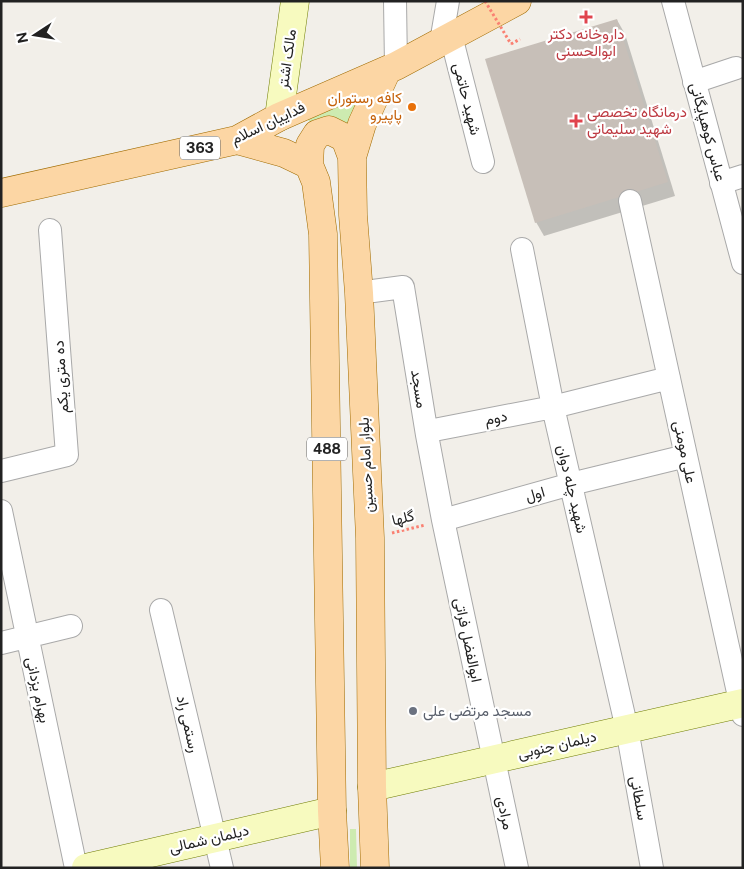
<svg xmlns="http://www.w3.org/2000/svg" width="744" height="869" font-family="'Public Sans',Vazirmatn,sans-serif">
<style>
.grass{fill:#cdebb0}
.shadow{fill:#0003}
.building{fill:#c7bfb8}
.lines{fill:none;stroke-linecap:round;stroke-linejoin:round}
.street-casing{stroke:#a9a9a9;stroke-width:24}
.secondary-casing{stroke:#707d05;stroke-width:29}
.primary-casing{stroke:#a06b00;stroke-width:29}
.path{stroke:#fa8072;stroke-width:3;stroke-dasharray:2.5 2.5;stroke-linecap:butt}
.street{stroke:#fff;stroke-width:22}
.secondary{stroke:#f7fabf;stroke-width:28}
.primary{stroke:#fcd6a4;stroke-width:28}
.path-bridge{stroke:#fa8072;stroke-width:3;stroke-dasharray:2.5 2.5;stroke-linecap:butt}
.health-dot{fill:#e0444e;stroke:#fff;stroke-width:2}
.food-dot{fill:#e8710a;stroke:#fff;stroke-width:2}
.worship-dot{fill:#6b7280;stroke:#fff;stroke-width:2}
.labels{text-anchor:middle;stroke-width:4.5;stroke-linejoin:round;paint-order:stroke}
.shield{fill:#fff;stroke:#646464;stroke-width:1}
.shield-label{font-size:14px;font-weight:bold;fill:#222}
.health-label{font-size:15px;fill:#be3a42;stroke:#fff}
.street-label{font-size:15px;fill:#222;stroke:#fff}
.food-label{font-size:15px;fill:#c56008;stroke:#fff;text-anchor:end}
.worship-label{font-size:15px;fill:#5b616d;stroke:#fff;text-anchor:start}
</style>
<rect width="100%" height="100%" fill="#f2efe9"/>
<path class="grass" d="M370,86L351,169L328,137L303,116Z
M350,829H356L357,868H350Z"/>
<path class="shadow" d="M617,20L625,34L675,196L544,236L536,222Z"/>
<path class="building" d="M617,19L668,182L535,223L485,59Z"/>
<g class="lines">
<g class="street-casing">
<path id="street" d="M395,1L396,66
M673,1L743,263
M451,36L483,162
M441,42L448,1
M694,82L736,68
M721,183L743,176
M630,201L743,715
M522,249L553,407L627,729L652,868
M373,291L403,287L427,435L443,520L517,868
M439,429L553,407L669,378
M1,471L67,455L50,230
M1,511L76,868
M443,520L571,484L686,456
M161,610L222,868
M1,643L71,626"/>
</g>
<g class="secondary-casing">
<path id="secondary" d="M279,117L295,1
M372,787L743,703
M86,868L332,811"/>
</g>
<g class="primary-casing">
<path id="primary" d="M237,140L284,153L309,165L316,182L323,234L332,811L335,868
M309,165L310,145L317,134L329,130L345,138L352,157
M1,193L237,140L279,117L396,66L517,1
M375,868L372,787L370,538L359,293L353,215L352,157L362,124L387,70"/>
</g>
<path class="path" d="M511,44L520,39
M392,533L425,525"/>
<use href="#street" class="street"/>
<use href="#secondary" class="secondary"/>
<use href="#primary" class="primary"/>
<path class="path-bridge" d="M485,1L511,44"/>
</g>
<g class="health-dot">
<path d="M583.5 9.5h5v5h5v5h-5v5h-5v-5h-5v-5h5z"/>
<path d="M573.5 113.5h5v5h5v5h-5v5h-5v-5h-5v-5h5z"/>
</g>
<circle class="food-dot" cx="412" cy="107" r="5"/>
<circle class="worship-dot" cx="413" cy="711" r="5"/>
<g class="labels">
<g class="shield">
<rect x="180" y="136.5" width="40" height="23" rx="4"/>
<rect x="307" y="437.5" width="40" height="23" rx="4"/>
</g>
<g class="shield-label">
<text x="200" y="153">363</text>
<text x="327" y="454">488</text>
</g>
<g class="health-label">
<text x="586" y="39">داروخانه دکتر<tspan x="586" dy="17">ابوالحسنی</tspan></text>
<text x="587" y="117" text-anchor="start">درمانگاه تخصصی<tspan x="587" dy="17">شهید سلیمانی</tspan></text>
</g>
<g class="street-label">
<text transform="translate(287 59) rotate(-82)" y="5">مالک اشتر</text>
<text transform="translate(467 99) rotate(76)" y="5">شهید حاتمی</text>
<text transform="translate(268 123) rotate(-25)" y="5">فداییان اسلام</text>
<text transform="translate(708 132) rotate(75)" y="5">عباس کوهپایگانی</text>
<text transform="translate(61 377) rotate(-94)" y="5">ده متری یکم</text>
<text transform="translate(419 389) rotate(81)" y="5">مسجد</text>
<text transform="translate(496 418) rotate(-11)" y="5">دوم</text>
<text transform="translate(685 452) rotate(78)" y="5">علی مومنی</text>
<text transform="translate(366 465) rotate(-93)" y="5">بلوار امام حسین</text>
<text transform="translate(572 489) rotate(77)" y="5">شهید چله دوان</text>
<text transform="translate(535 494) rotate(-16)" y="5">اول</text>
<text transform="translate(403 518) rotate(-14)" y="5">گلها</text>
<text transform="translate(468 640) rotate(78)" y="5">ابوالفضل فراتی</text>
<text transform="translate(38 690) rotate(78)" y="5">بهرام یزدانی</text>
<text transform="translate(188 724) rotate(77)" y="5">رستمی راد</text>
<text transform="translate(557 745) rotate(-13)" y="5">دیلمان جنوبی</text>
<text transform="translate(639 798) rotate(80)" y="5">سلطانی</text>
<text transform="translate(505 813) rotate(78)" y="5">مرادی</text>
<text transform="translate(209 839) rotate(-13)" y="5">دیلمان شمالی</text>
</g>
<g class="food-label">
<text x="402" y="103">کافه رستوران<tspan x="402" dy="17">پاپیرو</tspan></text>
</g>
<g class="worship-label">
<text x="423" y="716">مسجد مرتضی علی</text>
</g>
</g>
<rect width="744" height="869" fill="none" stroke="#222222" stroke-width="5"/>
<g transform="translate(35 35) rotate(258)" stroke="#ffffff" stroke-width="4" paint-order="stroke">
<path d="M0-4L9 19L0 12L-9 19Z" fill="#222222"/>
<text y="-8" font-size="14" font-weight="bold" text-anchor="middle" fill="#222222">N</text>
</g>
</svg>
